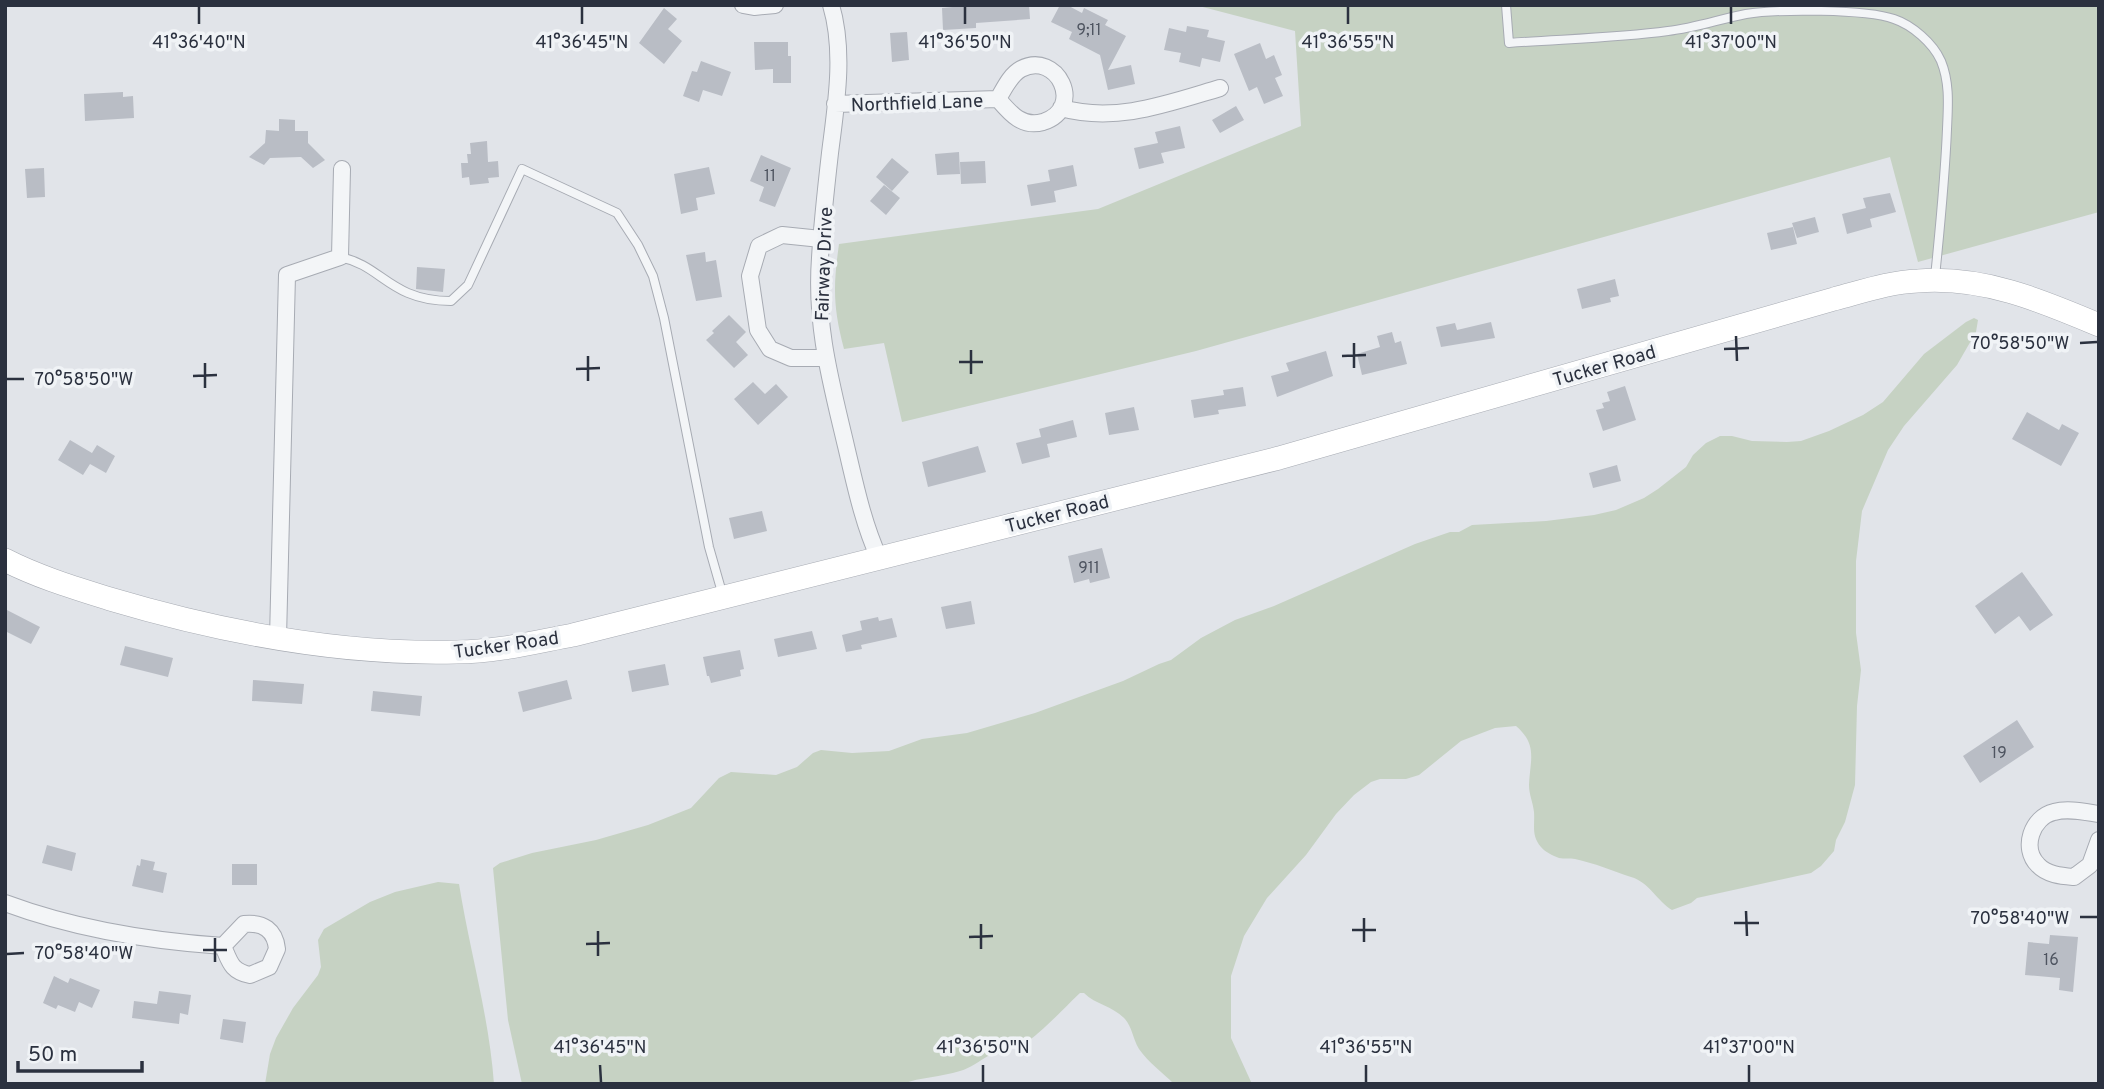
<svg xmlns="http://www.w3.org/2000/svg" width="2104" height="1089" font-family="Overpass,sans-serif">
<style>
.green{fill:#c6d2c3}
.building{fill:#b9bdc5}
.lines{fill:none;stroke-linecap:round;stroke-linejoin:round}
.lane-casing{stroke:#a7abb3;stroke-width:10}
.street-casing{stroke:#a7abb3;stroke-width:18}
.secondary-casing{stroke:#a7abb3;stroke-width:24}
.lane{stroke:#f3f5f7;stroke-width:8}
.street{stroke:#f3f5f7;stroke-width:16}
.secondary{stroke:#fff;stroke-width:23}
.ticks{fill:none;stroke:#2b313f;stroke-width:2.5}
.labels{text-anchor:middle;stroke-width:7;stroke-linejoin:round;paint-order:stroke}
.number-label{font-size:16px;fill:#4e5460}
.street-label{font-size:19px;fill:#2b313f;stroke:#f0f3f6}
.ticks-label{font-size:18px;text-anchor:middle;fill:#2b313f;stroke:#f0f3f6;stroke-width:7;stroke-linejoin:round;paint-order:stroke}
</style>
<rect width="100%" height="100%" fill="#e1e4e9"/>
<path class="green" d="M1195,5H2099V212L1918,262L1890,157L1196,351L902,422L884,343L844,349C833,307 833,287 839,244L1098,209L1301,126L1295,31Z
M1974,318L1978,320L1976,332L1957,365L1904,426L1888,450L1862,511L1856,561V633L1861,670L1857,706L1855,785L1845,822L1836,840L1834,851L1821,866L1811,873L1697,898L1691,903L1672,910C1657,901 1649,882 1631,877C1613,871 1594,863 1575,859C1570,858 1564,859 1559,858C1553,856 1544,851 1541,847C1531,835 1535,826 1534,812C1533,802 1529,795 1529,785C1530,760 1538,745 1516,726L1495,728L1461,741L1419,775L1406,779H1380L1371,782L1354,795L1336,814L1306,855L1267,898L1244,936L1231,976V1038L1252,1084H1174C1163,1073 1148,1062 1139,1049C1133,1039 1132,1027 1125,1019C1113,1006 1096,1005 1084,993H1080C1068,1004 1033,1042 1019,1046C1009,1049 998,1051 988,1056C979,1061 971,1068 960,1071C941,1077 921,1077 902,1084H522L508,1020L493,868L500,863L532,853L596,840L648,825L691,808L719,778L731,772L776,775L797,767L813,753L821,750L852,753L889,751L922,739L967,733L1035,713L1123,681L1159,664L1171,660L1201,638L1235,620L1274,606L1415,544L1450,532H1459L1472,525L1546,521L1594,515L1616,510L1644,498L1658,489L1686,467L1693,455L1706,443L1720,436H1732L1752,441L1787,442L1801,441L1829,431L1863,415L1883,402L1924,354L1966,322Z
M438,882L459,884C470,952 489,1016 494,1084H265L270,1054L276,1038L293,1008L318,975L321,967L318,940L324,929L370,902L395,892Z"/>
<path class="building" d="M974,5H1029L1030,19L976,23V28L943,30L942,8Z
M1060,5H1067L1082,13L1084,8L1108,20L1105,25L1126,36L1108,70L1131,65L1135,84L1108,90L1100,55L1069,39L1072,32L1051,22Z
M664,8L677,19L668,29L682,41L664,64L639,43Z
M1187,26L1209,30L1207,37L1225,41L1220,62L1202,58L1200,67L1179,62L1181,53L1164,50L1169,28L1186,32Z
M907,32L909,60L892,62L890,33Z
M754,42H788V56H791V83H773V69L755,70Z
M1260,43L1266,59L1274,55L1282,75L1275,78L1283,96L1264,104L1257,87L1249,91L1234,54Z
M701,61L731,72L722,96L703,90L699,102L683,96L692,71L697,72Z
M123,92V97L133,96L134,118L85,121L84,94Z
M1236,106L1244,120L1220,133L1212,120Z
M279,119L295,120V131H308V143L325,160L313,168L301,157L270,158L264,165L249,157L265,143L266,130L279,131Z
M1180,126L1185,148L1161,153L1164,163L1139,169L1134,148L1158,143L1155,132Z
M487,141L488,162L498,161L499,177L488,178L489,183L470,185L469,177L462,178L461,163H468L467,154H471L470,143Z
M959,152L960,174L937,175L935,154Z
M761,155L791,168L775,207L759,201L764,187L750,181Z
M892,158L909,172L892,191L876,177Z
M985,161L986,183L961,184L960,162Z
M1073,165L1077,186L1054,191L1056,202L1031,206L1027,185L1050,181L1048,170Z
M709,167L715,194L696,198L698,210L681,214L674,174Z
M44,168L45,197L27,198L25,169Z
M884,185L900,198L886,215L870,201Z
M1890,193L1896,212L1870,219L1872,227L1847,234L1842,214L1866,208L1863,198Z
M1815,217L1819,232L1797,238L1792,223Z
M1793,227L1797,244L1771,250L1767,233Z
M705,252L706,262L716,260L722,297L696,301L686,255Z
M417,267L445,269L443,292L416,289Z
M1615,279L1619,296L1610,298L1611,302L1582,309L1577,289Z
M729,315L746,332L736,342L748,355L734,368L706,340L714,333L712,331Z
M1491,322L1495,338L1441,347L1436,327L1455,323L1457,330Z
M1392,332L1395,343L1401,341L1407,364L1362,375L1357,354L1380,347L1377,336Z
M1326,351L1333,376L1277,397L1271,376L1289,371L1286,363Z
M753,382L765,394L776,384L788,397L758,425L734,399Z
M1625,386L1636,420L1603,431L1596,410L1604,408L1602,403L1610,401L1607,392Z
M1243,387L1246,406L1218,410L1219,414L1194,418L1191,400L1224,395L1223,390Z
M1134,407L1139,430L1109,435L1105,413Z
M2027,412L2059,430L2062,424L2079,433L2061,466L2012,439Z
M1073,420L1077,437L1047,444L1050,457L1022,464L1016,443L1041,437L1039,429Z
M70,440L92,453L97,445L115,456L106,473L90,464L83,475L58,460Z
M978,446L986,472L928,487L922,462Z
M1617,465L1621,481L1593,488L1589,473Z
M762,511L767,531L734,539L729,518Z
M1102,548L1110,578L1090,583L1089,579L1074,583L1068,556Z
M2022,572L2053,615L2030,631L2019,616L1995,634L1975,606Z
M971,601L975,624L946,629L941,607Z
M5,609L40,627L31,644L5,631Z
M878,617L879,621L892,618L897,637L861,645L862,649L846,652L842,635L862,630L860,621Z
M812,631L817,649L778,657L774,639Z
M125,646L173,658L168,677L120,665Z
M740,650L744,669L740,670L741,676L711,683L709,676H707L703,657Z
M665,664L669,685L632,692L628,671Z
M253,680L304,684L302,704L252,701Z
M567,680L572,699L523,712L518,692Z
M373,691L422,696L420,716L371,711Z
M2017,720L2034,747L1980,783L1963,756Z
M47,845L76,853L72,871L42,863Z
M141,859L155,862L153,870L167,873L163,893L132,886L137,865L140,866Z
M232,864H257V885H232Z
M2050,935L2078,937L2073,992L2059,990L2060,978L2025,975L2028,942L2049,944Z
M54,976L68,983L70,978L100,990L92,1008L79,1002L75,1012L58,1005L56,1009L43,1003Z
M159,991L191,995L188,1015L180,1013L179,1024L132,1018L134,1001L157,1004Z
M223,1019L246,1022L243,1043L220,1039Z"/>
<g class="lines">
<g class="lane-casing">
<path id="lane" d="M1506,5L1509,43C1562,39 1616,38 1668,31C1695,28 1720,19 1746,14C1777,9 1866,9 1894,19C1912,25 1933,43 1941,61C1950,83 1948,106 1947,129C1945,179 1940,228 1935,277
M340,257C370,263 382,282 408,293C422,299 436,301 451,301L468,285L522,169L617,213L638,245L653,276L664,318L709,547L723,596"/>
</g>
<g class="street-casing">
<path id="street" d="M743,5L754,7L775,5
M831,5C845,52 836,105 830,153C826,188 822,223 820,258C815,326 831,382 846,446C855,484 863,523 879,558
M835,104L998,99C1004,89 1010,75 1021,69C1057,50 1086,108 1043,122C1022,128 1010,113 998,99
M1061,108C1116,123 1166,104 1220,88
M821,239L782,235L759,246L750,276L758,330L770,349L791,358H825
M278,638L287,275L340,257L342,169
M2099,814C2085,812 2068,808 2054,812C2032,817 2021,848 2038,865C2047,875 2062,876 2074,877L2090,865L2099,840
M5,903C75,929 149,941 223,946L244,924C263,922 275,930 277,949L269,967L250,975C231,971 230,962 223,946"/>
</g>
<g class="secondary-casing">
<path id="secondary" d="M5,560C38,577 75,588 110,599C221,632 341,655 457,652C497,652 535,642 573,635L1279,458L1834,299C1861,292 1889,282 1918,281C1983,276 2040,300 2099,325"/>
</g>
<use href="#lane" class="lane"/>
<use href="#street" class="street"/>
<use href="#secondary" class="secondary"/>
</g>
<path class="ticks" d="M199,7V24M582,7V24M965,7V24M1348,7V24M1731,7V24M1736,336L1737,361M1354,343V368M2080,343L2097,342M1724,349L1749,348M971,350V374M588,356V381M1342,356L1366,355M959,362H983M205,363V388M576,369L600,368M193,376L217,375M7,379H24M1746,911L1747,936M2080,917H2097M1364,918V942M1734,923H1759M981,924V949M1352,930H1376M598,931V956M969,937L993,936M215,938V962M586,944L610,943M203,950H227M7,954L24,953M600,1065L601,1082M983,1065V1082M1366,1065V1082M1749,1065V1082"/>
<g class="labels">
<g class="number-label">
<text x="1089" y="35">9;11</text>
<text x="770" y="181">11</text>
<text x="1089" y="573">911</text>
<text x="1999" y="758">19</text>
<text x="2051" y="965">16</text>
</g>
<g class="street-label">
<text transform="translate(917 102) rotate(-2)" y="7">Northfield Lane</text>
<text transform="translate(823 264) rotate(-88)" y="7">Fairway Drive</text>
<text transform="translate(1604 365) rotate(-16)" y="7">Tucker Road</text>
<text transform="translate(1057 513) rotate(-14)" y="7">Tucker Road</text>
<text transform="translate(506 644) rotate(-8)" y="7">Tucker Road</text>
</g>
</g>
<g class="ticks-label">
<text x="199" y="48">41°36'40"N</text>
<text x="582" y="48">41°36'45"N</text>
<text x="965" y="48">41°36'50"N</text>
<text x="1348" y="48">41°36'55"N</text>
<text x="1731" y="48">41°37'00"N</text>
<text x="2020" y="349">70°58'50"W</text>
<text x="84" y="385">70°58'50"W</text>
<text x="2020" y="924">70°58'40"W</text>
<text x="84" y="959">70°58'40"W</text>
<text x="600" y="1053">41°36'45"N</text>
<text x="983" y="1053">41°36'50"N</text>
<text x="1366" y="1053">41°36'55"N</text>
<text x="1749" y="1053">41°37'00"N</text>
</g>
<rect width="2104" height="1089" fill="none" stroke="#2b313f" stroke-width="14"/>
<path d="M18 1061v10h124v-10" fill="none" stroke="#2b313f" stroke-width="3.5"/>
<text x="28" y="1061" font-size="21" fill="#2b313f" stroke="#f0f3f6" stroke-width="5" paint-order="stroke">50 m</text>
</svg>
